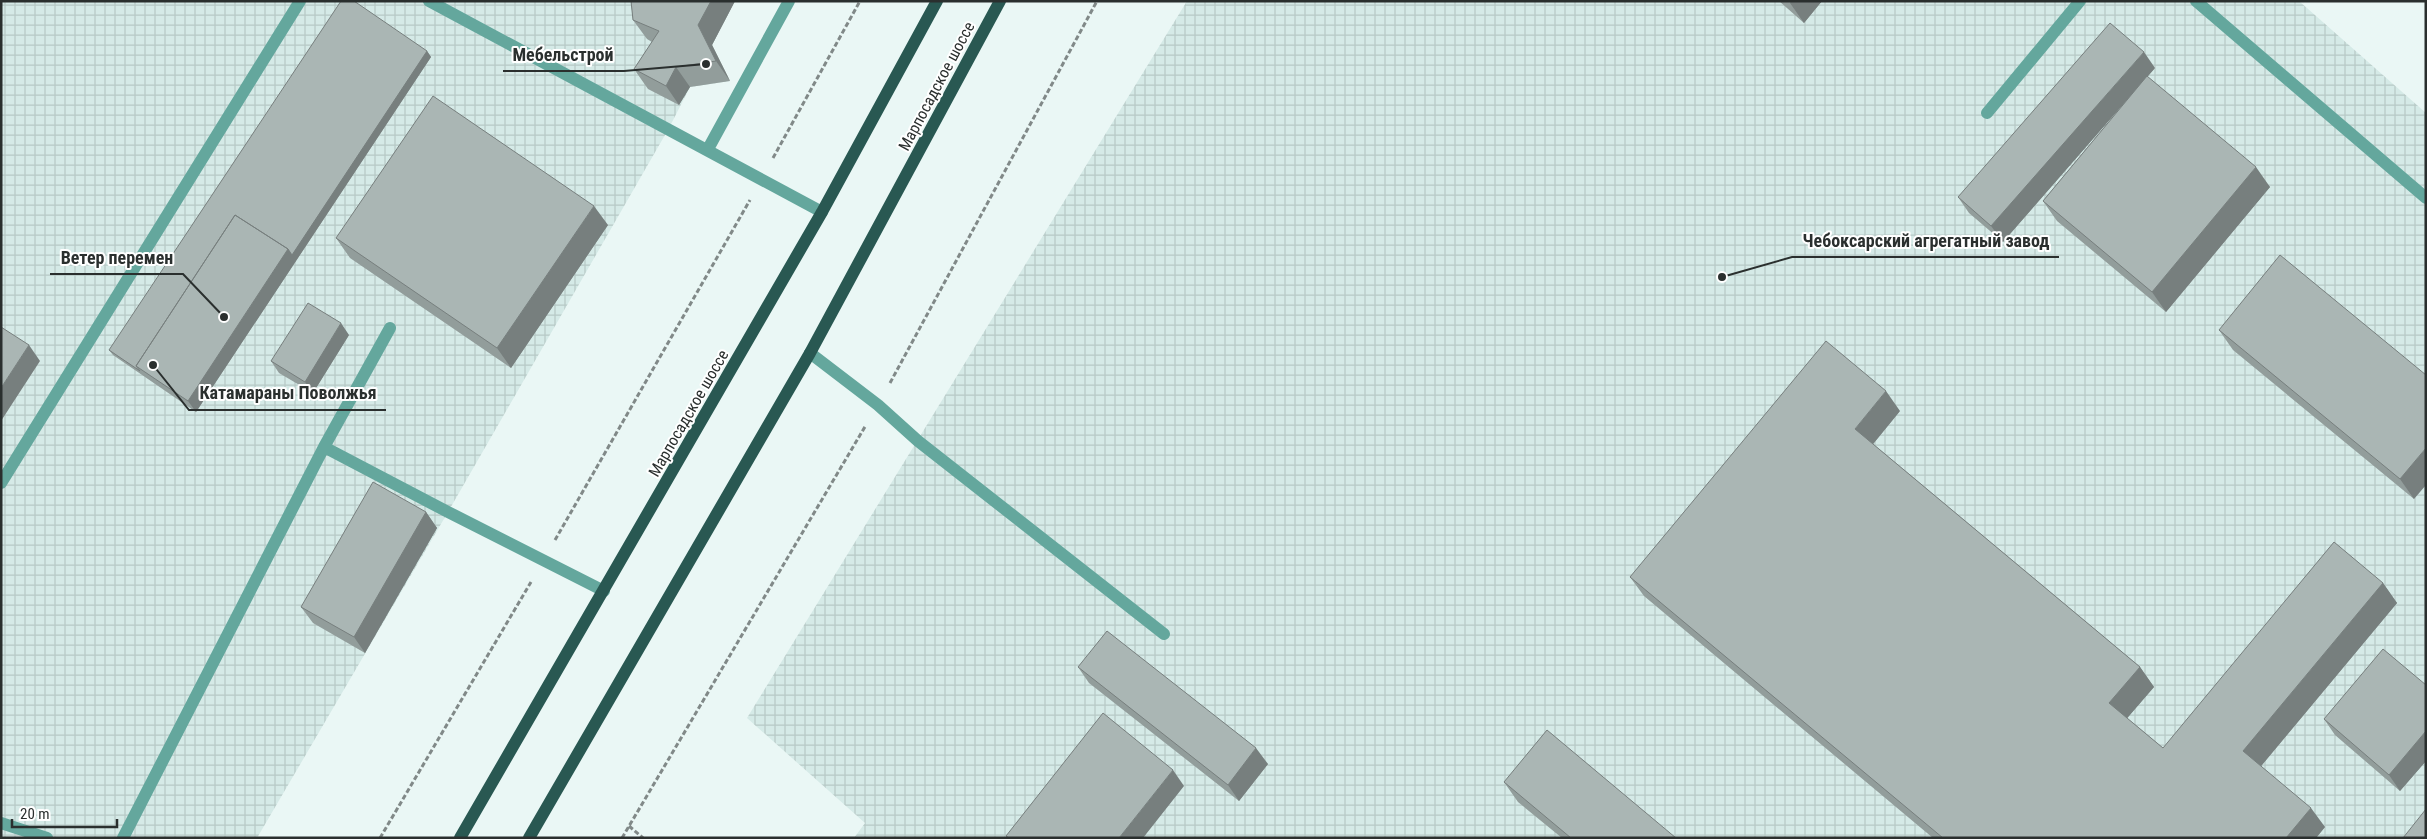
<svg xmlns="http://www.w3.org/2000/svg" width="2427" height="839" font-family="'Roboto Condensed',sans-serif">
<style>
.industrial{fill:url(#industrial-grid)}
.lines{fill:none;stroke-linecap:round;stroke-linejoin:round}
.path{stroke:#818988;stroke-width:3;stroke-dasharray:5 2.5;stroke-linecap:butt}
.service{stroke:#64a79d;stroke-width:12}
.primary{stroke:#295852;stroke-width:12}
.wall{fill:#929d9b}
.shaded-wall{fill:#777f7e}
.building{fill:#aab6b4;stroke:#777f7e}
.labels{text-anchor:middle;stroke-width:4;stroke-linejoin:round;paint-order:stroke}
.street-label{font-size:16px;fill:#2a2f2e;stroke:#fff}
.leader{fill:none;stroke:#2a2f2e;stroke-width:2}
.callout-dot{fill:#2a2f2e;stroke:#fff;stroke-width:2}
.callout-label{font-size:18px;text-anchor:middle;font-weight:bold;fill:#2a2f2e;stroke:#fff;stroke-width:4;stroke-linejoin:round;paint-order:stroke}
</style>
<defs>
<pattern id="industrial-grid" width="8" height="8" patternUnits="userSpaceOnUse" patternTransform="scale(1.25)"><rect width="8" height="8" fill="#d5eae7"/><path d="M0 4h8M4 0v8" fill="none" stroke="#b7c9c6"/></pattern>
</defs>
<rect width="100%" height="100%" fill="#eaf7f5"/>
<path class="industrial" d="M1,1H735L712,45L730,81L690,87L669,128L448,512L257,838H1Z
M1187,1H2299L2426,113V838H854L865,823L747,718Z"/>
<g class="lines">
<path class="path" d="M773,158L860,1
M890,383L1097,1
M555,540L750,200
M629,826L643,838
M380,838L531,582
M622,838L866,425"/>
<path class="service" d="M429,1L822,212
M2196,1L2426,198
M1987,113L2080,1
M708,149L789,1
M810,353L878,405L918,441L1164,634
M324,447L448,512L604,591
M1,483L300,1
M1,823L47,838
M123,838L324,447L390,328"/>
<path class="primary" d="M460,838L822,212L937,1
M529,838L810,353L1000,1"/>
</g>
<path class="wall" d="M631,1H735L712,45L730,81L690,87L679,105L648,89L634,69L652,42L647,39L633,20Z
M1779,1H1822L1804,23Z
M427,51L431,57L196,412L113,355L109,350Z
M2155,68L2147,77L2270,187L2166,312L2057,221L2043,201L2131,95L2003,242L1969,213L1958,197Z
M608,225L511,368L350,258L336,238Z
M2219,330L2426,375L2414,499L2233,350Z
M349,335L313,393L279,373L271,361Z
M1900,411L1873,444L2140,667L2154,687L2127,718L2163,748L2383,583L2397,603L2261,766L2325,827L2316,838H1933L1644,596L1630,577Z
M426,512L437,528L365,653L313,623L301,607Z
M1078,667L1268,764L1239,801L1089,683Z
M2426,685V761L2400,791L2335,735L2324,719Z
M1504,782L1676,838H1562L1518,802Z"/>
<path class="shaded-wall" d="M711,1H735L712,45L730,81L716,61L698,25Z
M1791,1H1822L1804,23L1790,3Z
M427,51L431,57L196,412L188,401L288,249Z
M2144,52L2155,68L2003,242L1991,226Z
M676,67L690,87L679,105L666,86Z
M2256,167L2270,187L2166,312L2152,292Z
M594,206L608,225L511,368L497,348Z
M341,323L349,335L313,393L305,382Z
M29,345L40,361L1,421V388Z
M1886,391L1900,411L1869,449L1855,429Z
M2426,448V485L2414,499L2400,479Z
M426,512L437,528L365,653L354,637Z
M2383,583L2397,603L2257,771L2243,751Z
M2140,667L2154,687L2123,723L2109,703Z
M2426,731V761L2400,791L2389,775Z
M1256,748L1268,764L1239,801L1228,785Z
M1173,770L1184,786L1143,838H1119Z
M2311,808L2325,827L2316,838H2286Z"/>
<path class="building" d="M341,1H354L427,51L292,255L288,249L235,215L136,366L140,371L109,350Z
M631,1H711L698,25L716,61L676,67L666,86L634,69L659,31L633,20Z
M2110,23L2144,52L1991,226L1958,197Z
M2147,76L2256,167L2152,292L2043,201Z
M433,96L594,206L497,348L336,238Z
M235,215L288,249L188,401L136,366Z
M2280,255L2426,375V448L2400,479L2219,330Z
M308,303L341,323L305,382L271,361Z
M1,327L29,345L1,388Z
M1826,341L1886,391L1855,429L2140,667L2109,703L2163,748L2334,542L2383,583L2243,751L2311,808L2286,838H1943L1630,577Z
M373,482L426,512L354,637L301,607Z
M1107,631L1256,748L1228,785L1078,667Z
M2383,649L2426,685V731L2389,775L2324,719Z
M1103,713L1173,770L1119,838H1009L1006,836Z
M1547,730L1676,838H1571L1504,782Z
M2426,809V838H2403Z"/>
<g class="labels">
<g class="street-label">
<text transform="translate(936 86) rotate(-62)" y="6">Марпосадское шоссе</text>
<text transform="translate(688 413) rotate(-60)" y="6">Марпосадское шоссе</text>
</g>
</g>
<path class="leader" d="M706 64L624 71H503M1722 277L1792 257H2059M224 317L183 274H50M153 365L189 410H386"/>
<g class="callout-dot">
<circle cx="706" cy="64" r="5"/>
<circle cx="1722" cy="277" r="5"/>
<circle cx="224" cy="317" r="5"/>
<circle cx="153" cy="365" r="5"/>
</g>
<g class="callout-label">
<text x="563" y="61">Мебельстрой</text>
<text x="1926" y="247">Чебоксарский агрегатный завод</text>
<text x="117" y="264">Ветер перемен</text>
<text x="288" y="399">Катамараны Поволжья</text>
</g>
<rect width="2427" height="839" fill="none" stroke="#2a2f2e" stroke-width="5"/>
<path d="M12 819v8h105v-8" fill="none" stroke="#2a2f2e" stroke-width="2.5"/>
<text x="20" y="819" font-size="15" fill="#2a2f2e" stroke="#ffffff" stroke-width="4" paint-order="stroke">20 m</text>
</svg>
